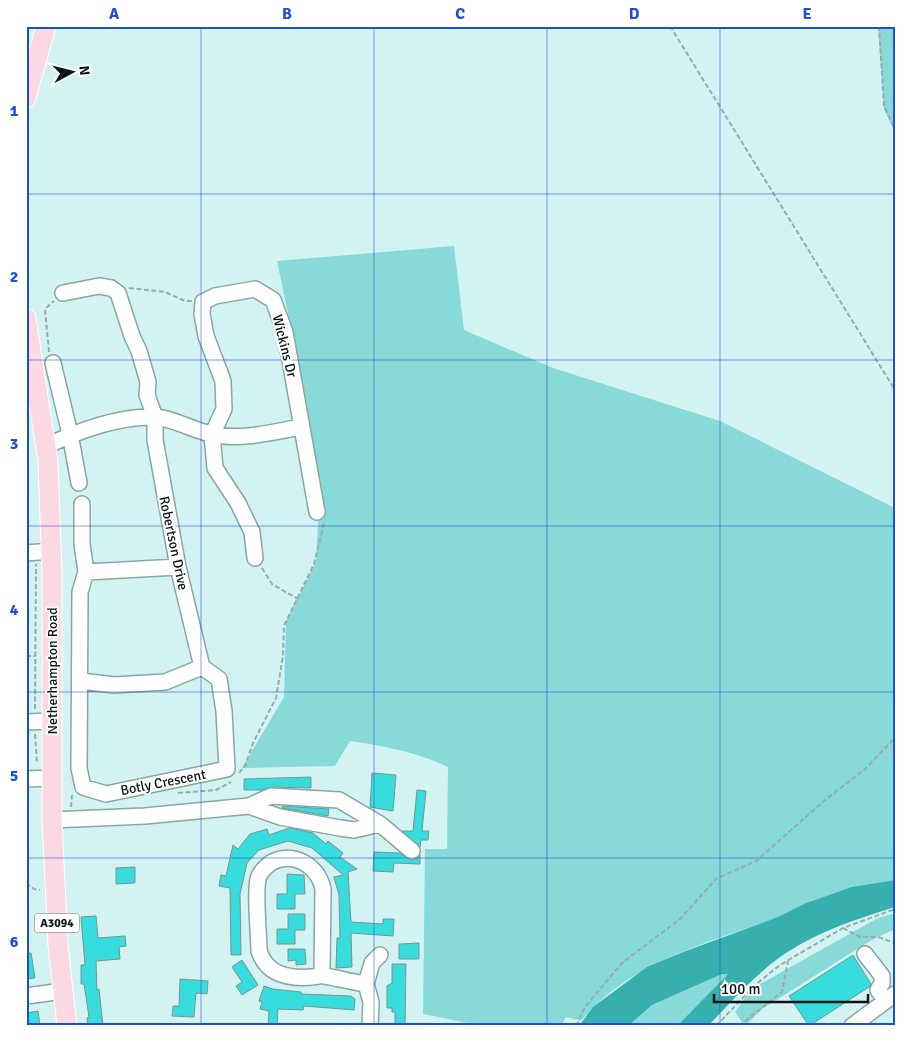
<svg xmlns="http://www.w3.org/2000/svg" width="921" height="1052" font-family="Signika,sans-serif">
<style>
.green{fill:#88dad8}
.water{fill:#36afae}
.building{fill:#36dddc;stroke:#769493}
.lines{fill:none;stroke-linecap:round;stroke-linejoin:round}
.minor-casing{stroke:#88a6a5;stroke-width:18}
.major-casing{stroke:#fff;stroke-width:21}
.path{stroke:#94aead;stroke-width:2;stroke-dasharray:5 2.5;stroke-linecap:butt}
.minor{stroke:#fff;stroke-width:15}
.major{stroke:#fdd9e4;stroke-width:19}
.grid{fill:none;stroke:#1d4ed8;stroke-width:1;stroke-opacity:0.55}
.labels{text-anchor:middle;stroke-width:4;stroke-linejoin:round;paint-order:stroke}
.shield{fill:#fff;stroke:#535b5a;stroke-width:1}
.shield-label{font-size:12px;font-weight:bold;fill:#091514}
.street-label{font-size:14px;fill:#091514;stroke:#fff}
.neatline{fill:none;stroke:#1d4ed8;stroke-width:2}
.grid-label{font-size:16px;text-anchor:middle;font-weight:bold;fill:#1d4ed8}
</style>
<rect width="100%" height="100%" fill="#d3f3f2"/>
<path class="green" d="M878,26H895V132L884,109Z
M454,246L464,330L553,368L720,421L895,508V880C864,885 836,891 807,903C796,907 787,914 776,918C707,943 630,962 581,1021L566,1017L561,1026H482L423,1014L425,849H447L448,767C416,752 385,746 350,741L335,766L242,768L284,697L286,621L316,562L319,505L305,394L277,261Z
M891,914L895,915V929L870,941L762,1009L745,1026L735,1012L747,995L760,984L878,918Z
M722,974H728L677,1026H628L652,1005Z"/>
<path class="water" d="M895,880V907C857,919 819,931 786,953C757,972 732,1001 708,1026H677L728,974H722L652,1005L628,1026H579L593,1007L647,967L683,952L778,917L806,903L852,887Z"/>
<path class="building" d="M372,773L396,775L393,811L370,807Z
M311,777V788L272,787L262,790H244V779Z
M417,790L426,791L422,831H429L428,840H421L420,847L402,831H413Z
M282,806L329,809L328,816L282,808Z
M289,828L313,833L326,844L328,841L343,853L340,857L357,869L348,872L351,922L383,924V919H394L393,936L351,933L352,967L336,968L337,938H340L339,895L334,877L343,875L312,848L288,841L259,850L247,863L240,894L241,955H231L230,888L219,886L221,875L226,876L233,845L238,849L250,834L267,829L269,835Z
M374,852L399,853L411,860L420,855V864L394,863L393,872L373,871Z
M135,867V883L116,884V868Z
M287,874L304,875L305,894H295V909H277V894H287Z
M288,914H305V930H295V944H277V929H288Z
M96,916L98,938L125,936L126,946L119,947L120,959L96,961L97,990L99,989L103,1026H88L87,1018L89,1017L84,984H81V965H85L81,917Z
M419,943V959H399V944Z
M288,949H305L306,964L296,965V960L288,961Z
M31,953L35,978L26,979V954Z
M853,955L871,984L869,987L809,1026L789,996Z
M242,960L258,985L242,995L236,986L242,982L232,967Z
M392,964H406L405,1026H395V1012H392V1008H387V986L392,983Z
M180,979L208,981L207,994L196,993L194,1017L172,1016L173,1006H179Z
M264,986L273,989L301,992V994L351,996L355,999L354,1010L304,1006L303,1010L278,1009L277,1026H268L269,1011L260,1009L262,1002L259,1001Z
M38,1011L40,1026H26V1013Z"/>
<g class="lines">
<g class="minor-casing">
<path id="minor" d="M63,293L99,286L111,288L118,293L132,336L139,351L148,382L147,395L155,417V440L178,567L202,667
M53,363L70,434L79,483
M46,446C79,431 115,417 152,417C171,417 192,430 211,434C240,441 273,432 301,427
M82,504V544L86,572L80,592L79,768L83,787L106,794L227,769L224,711L219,679L202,667
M26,553L52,551
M255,558L252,532L238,503L215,468L212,435L224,409L223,381L206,336L202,314L203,302L215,296L255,289L273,300L285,332L317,512
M86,572L178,567
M81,681L114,685L165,682L202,667
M26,722L52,721
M26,779L52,778
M249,806L280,817L340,828L354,830L380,824
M52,820L145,816L249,806L271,796L339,800L380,824L412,851
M865,954L882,976V983L878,990L886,1001
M322,975L323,889C317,858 276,845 259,876C254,887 259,936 259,951C267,975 289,979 312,977C316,977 320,975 324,976C338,978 351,982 366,984
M26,996L63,991
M370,1026L371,1002L366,984L372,963L380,955
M852,1026L895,994"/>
</g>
<g class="major-casing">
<path id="major" d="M26,98L46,26
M26,318L48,462L52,573V820L58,945L67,1026"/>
</g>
<path class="path" d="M670,26L895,390
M879,26L884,106L895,130
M129,288L165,292L185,301H192
M49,352L45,309L54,301
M262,568L272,584L298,599
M26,656H35
M35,709L36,564
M35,734L37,764
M239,773L245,766L253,743L276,698L283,656L284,626L314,564L324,523
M178,793L216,790L231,782
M71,807L72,795
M26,883L34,889L40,890
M843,928L860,937H878L895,943
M576,1026L585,1007L622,963L680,919L716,879L758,860L764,854L825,800L865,769L895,738
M716,1026L755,985L780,965L843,928L895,909
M739,1026L782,992L788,961"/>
<use href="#minor" class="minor"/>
<use href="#major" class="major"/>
</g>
<path class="grid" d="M201,26V1026M374,26V1026M547,26V1026M720,26V1026M26,194H895M26,360H895M26,526H895M26,692H895M26,858H895"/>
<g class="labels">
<rect class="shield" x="34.5" y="913.5" width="45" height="19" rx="4"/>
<g class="shield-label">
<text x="57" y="927">A3094</text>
</g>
<g class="street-label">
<text transform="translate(285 346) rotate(76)" y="5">Wickins Dr</text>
<text transform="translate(174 543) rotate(78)" y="5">Robertson Drive</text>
<text transform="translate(52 671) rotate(-90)" y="5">Netherhampton Road</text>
<text transform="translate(163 782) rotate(-11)" y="5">Botly Crescent</text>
</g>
</g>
<rect width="921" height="1052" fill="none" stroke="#ffffff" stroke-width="55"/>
<g transform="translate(72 72) rotate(83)" stroke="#ffffff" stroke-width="4" paint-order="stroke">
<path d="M0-4L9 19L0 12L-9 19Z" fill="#091514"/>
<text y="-8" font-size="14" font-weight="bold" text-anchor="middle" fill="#091514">N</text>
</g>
<path d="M714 994v8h154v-8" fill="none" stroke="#091514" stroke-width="2.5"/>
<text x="721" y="994" font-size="15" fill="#091514" stroke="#ffffff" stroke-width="4" paint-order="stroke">100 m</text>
<rect x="28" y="28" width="866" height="996" class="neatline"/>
<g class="grid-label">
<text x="114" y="19">A</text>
<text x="287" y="19">B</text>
<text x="460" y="19">C</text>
<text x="634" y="19">D</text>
<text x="807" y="19">E</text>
<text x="14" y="116">1</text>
<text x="14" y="282">2</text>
<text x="14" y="449">3</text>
<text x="14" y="615">4</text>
<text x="14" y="781">5</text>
<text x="14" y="947">6</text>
</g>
</svg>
